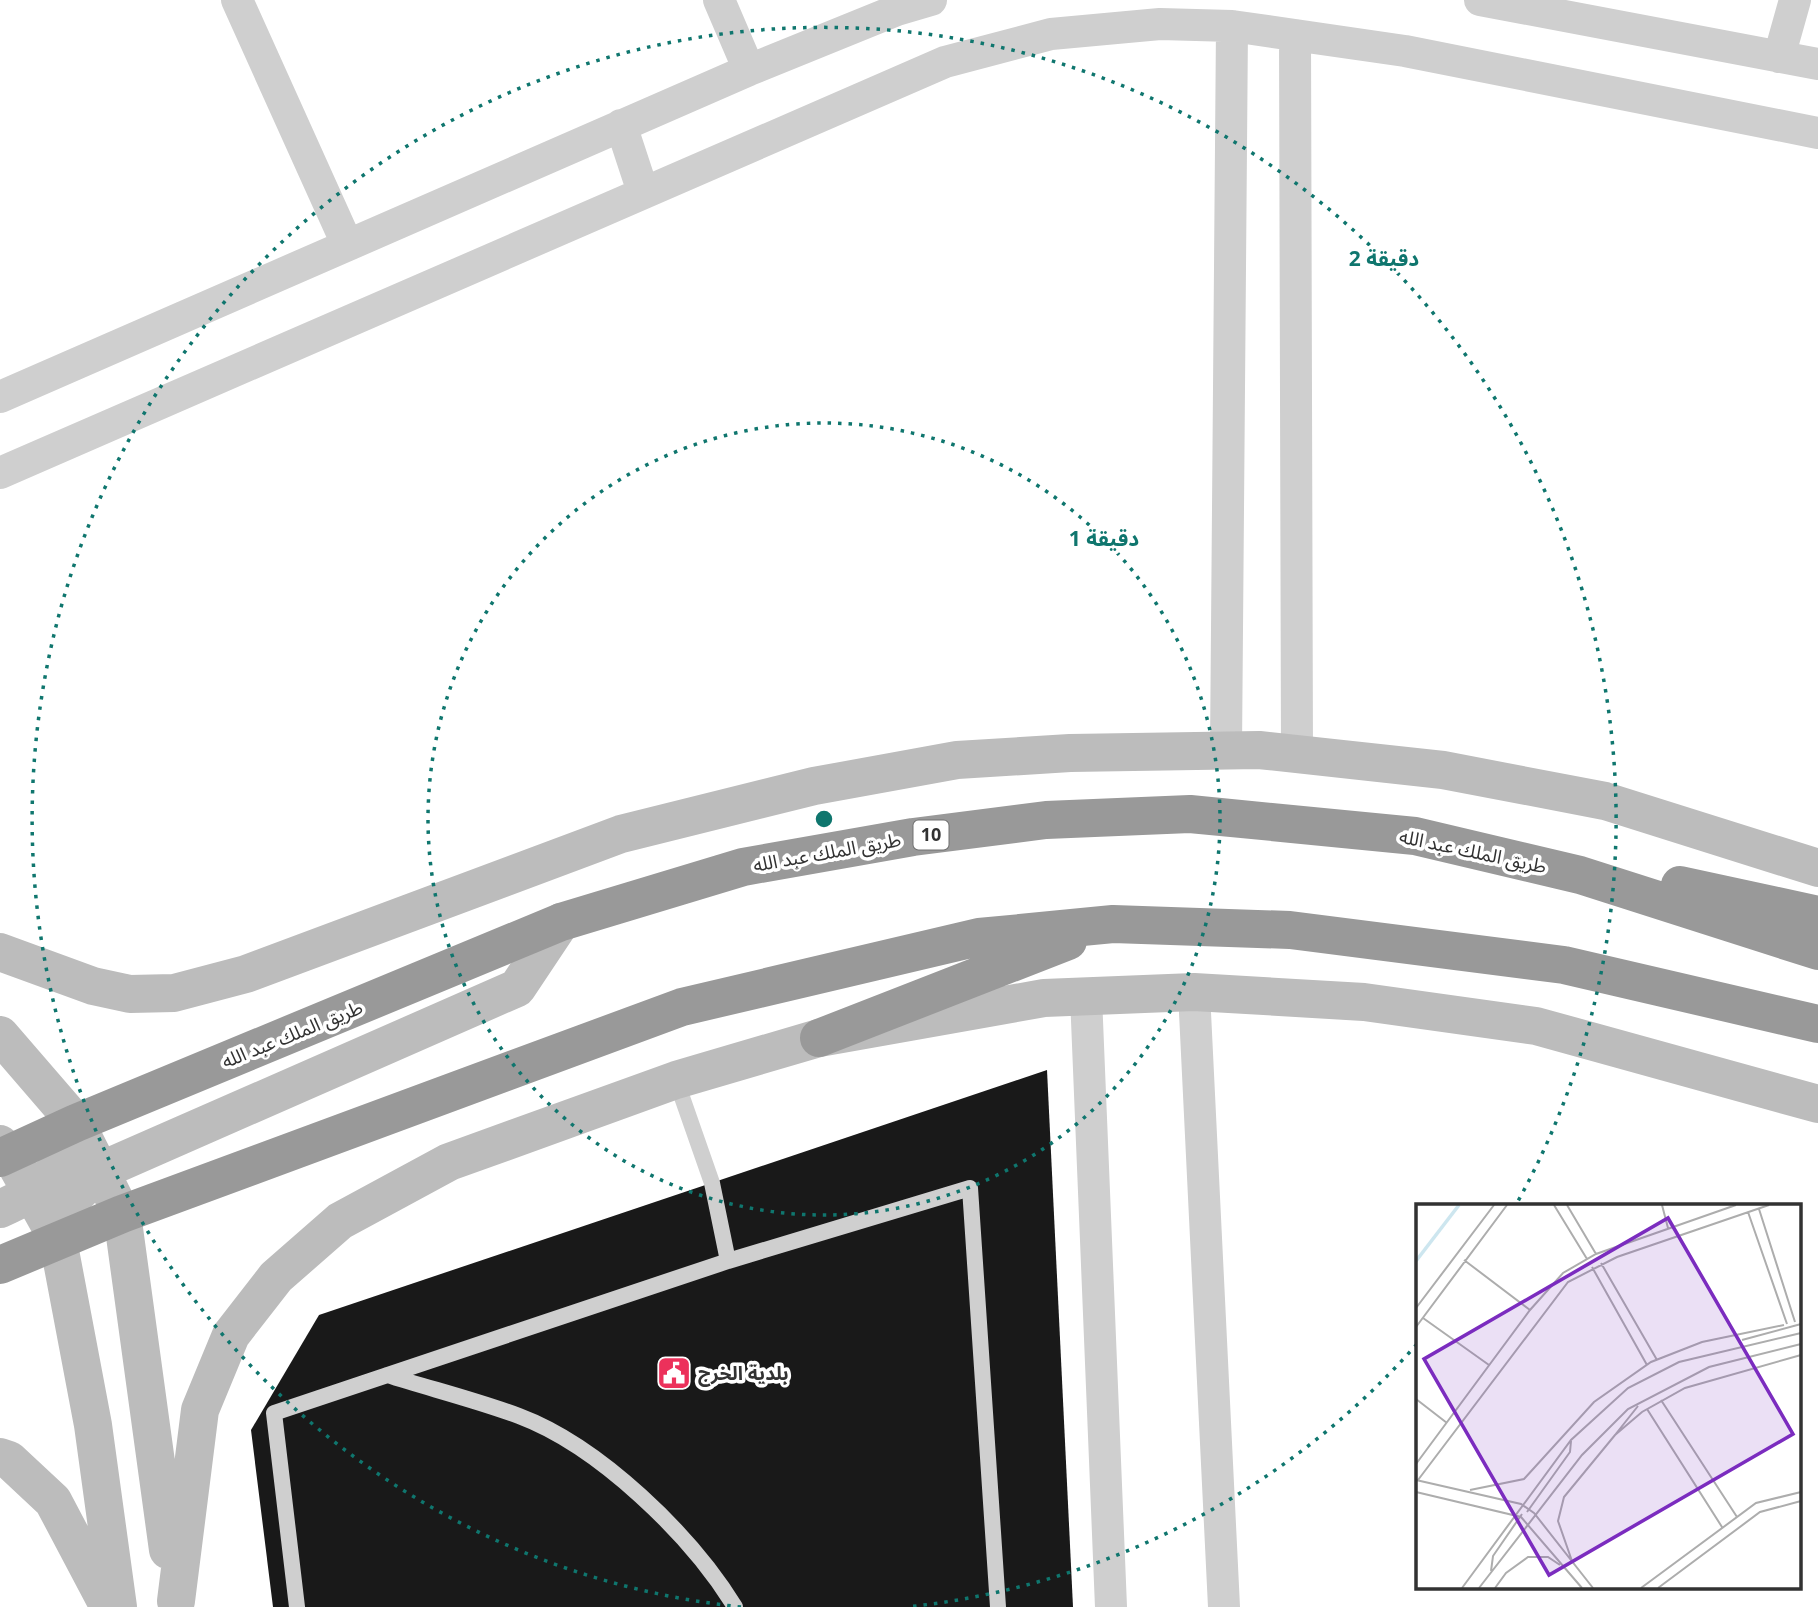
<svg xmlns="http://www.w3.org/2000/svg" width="1818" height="1607" font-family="'Open Sans','Noto Sans Arabic',sans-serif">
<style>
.building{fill:#191919}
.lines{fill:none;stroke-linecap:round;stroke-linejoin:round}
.lane{stroke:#cfcfcf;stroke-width:16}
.street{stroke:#cfcfcf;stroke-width:32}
.secondary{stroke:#bcbcbc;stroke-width:38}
.highway{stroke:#999;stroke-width:38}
.ring{fill:none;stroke:#0f766e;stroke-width:3.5;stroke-dasharray:3.5 7}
.labels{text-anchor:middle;stroke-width:7;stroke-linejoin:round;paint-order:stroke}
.shield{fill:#fff;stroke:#707070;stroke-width:2}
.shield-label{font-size:18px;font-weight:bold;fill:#323232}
.street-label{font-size:19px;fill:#323232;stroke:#fff}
.poi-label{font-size:19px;font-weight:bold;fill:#323232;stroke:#fff;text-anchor:start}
.inset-river{fill:none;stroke:#cde6ef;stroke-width:3.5}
.inset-road{fill:none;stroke:#adadad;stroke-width:2}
.view{fill:#7b2cbf;fill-opacity:0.15;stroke:#7b2cbf;stroke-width:3.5}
.inset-edge{fill:none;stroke:#323232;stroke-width:3.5}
.centre{fill:#0f766e;stroke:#fff;stroke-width:3.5}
.ring-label{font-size:21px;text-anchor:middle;font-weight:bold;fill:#0f766e;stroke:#fff;stroke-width:7;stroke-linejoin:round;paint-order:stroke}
</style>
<rect width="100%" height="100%" fill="#fff"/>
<path class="building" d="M1047,1070L1073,1607H273L251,1430L319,1315Z"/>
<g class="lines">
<path class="lane" d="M676,1080L712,1183L728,1261
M387,1375C431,1389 476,1400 519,1416C599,1446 691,1535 735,1607
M297,1607L274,1413L728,1261L970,1188L998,1607"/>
<path class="street" d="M237,0L347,244
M719,0L749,70
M1480,0L1818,64
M1295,35L1297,754
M1779,57L1795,0
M621,125L643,192
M0,397L749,70L897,10L931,0
M0,473L945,62L1051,34L1160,24L1232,26L1405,51L1818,133
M1226,750L1232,26
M1194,992L1224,1607
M1086,996L1111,1607"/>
<path class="secondary" d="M0,952L93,986L130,994L174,993L246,974L621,834L814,786L957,760L1070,753L1259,750L1443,770L1605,801L1818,868
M0,1035L76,1123L122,1214L168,1550
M0,1144L10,1154L58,1240L93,1425L118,1607
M0,1209C50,1187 57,1173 76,1123
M58,1240L63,1208L100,1171L517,988L561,922
M0,1457L9,1460L53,1501L109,1607
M176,1601L200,1410L231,1335L276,1277L340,1221L449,1162L676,1080L819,1038L1044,998L1194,992L1364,1002L1536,1026L1818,1104"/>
<path class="highway" d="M1680,885L1818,915
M819,1038L1068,941
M0,1158L76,1123L561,922L743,867L913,837L1046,820L1190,814L1415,836L1580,875L1818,951
M0,1265L122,1214L682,1007L979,937L1113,924L1290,930L1564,965L1818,1024"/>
</g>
<g class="ring">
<circle cx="824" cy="819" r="396"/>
<path d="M1417 1344A792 792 0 0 1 907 1607M741 1607A792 792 0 1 1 1517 1203"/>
</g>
<defs>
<g id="civic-square" transform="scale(1.75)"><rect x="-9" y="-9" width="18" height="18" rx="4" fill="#ec315b" stroke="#fff"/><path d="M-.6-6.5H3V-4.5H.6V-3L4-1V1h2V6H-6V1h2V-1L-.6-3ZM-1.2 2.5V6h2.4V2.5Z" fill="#fff"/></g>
</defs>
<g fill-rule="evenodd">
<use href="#civic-square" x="674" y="1373"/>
</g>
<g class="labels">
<rect class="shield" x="913.5" y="820.5" width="35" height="29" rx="5"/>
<g class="shield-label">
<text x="931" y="841">10</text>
</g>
<g class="street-label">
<text transform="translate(1473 851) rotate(12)" y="7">طريق الملك عبد الله</text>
<text transform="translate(827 852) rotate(-10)" y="7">طريق الملك عبد الله</text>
<text transform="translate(292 1034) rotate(-22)" y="7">طريق الملك عبد الله</text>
</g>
<g class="poi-label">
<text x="698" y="1380">بلدية الخرج</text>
</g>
</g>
<g transform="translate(1416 1204)">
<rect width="385" height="385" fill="#fff"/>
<path class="inset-river" d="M0,57L43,1"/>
<path class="inset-road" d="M138,1L171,55M151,1L180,50M246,1L252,24M343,5L379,118M332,8L371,120M48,56L114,106M185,59L241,156M176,63L231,161M0,104L78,1M7,114L73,161M0,123L91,1M326,136L385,120M0,195L31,219M245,196L321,313M231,205L306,323M199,231L222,202M0,260L114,106L147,69L180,50L320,1M0,276L105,300L118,309L177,384M2,276L152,78L201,53L353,1M54,286L108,275L178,198L235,158L286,138L368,121M0,288L105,313L166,384M111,308L154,248L155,237M156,357L142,317L148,293L199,231L226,208L269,184L385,151M75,367L77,352L106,310M46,384L155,236L212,184L263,158L385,129M63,384L166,251L212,205L293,163L385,140M79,384L90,369L112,353H132L144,361M225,384L340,299L385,288M242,384L344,308L385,297"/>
<path class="view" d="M252,14L377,230L133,371L8,155Z"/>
<rect width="385" height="385" class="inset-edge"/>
</g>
<circle cx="824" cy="819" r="10" class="centre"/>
<g class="ring-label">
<text x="1384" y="266">2 دقيقة</text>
<text x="1104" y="546">1 دقيقة</text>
</g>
</svg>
